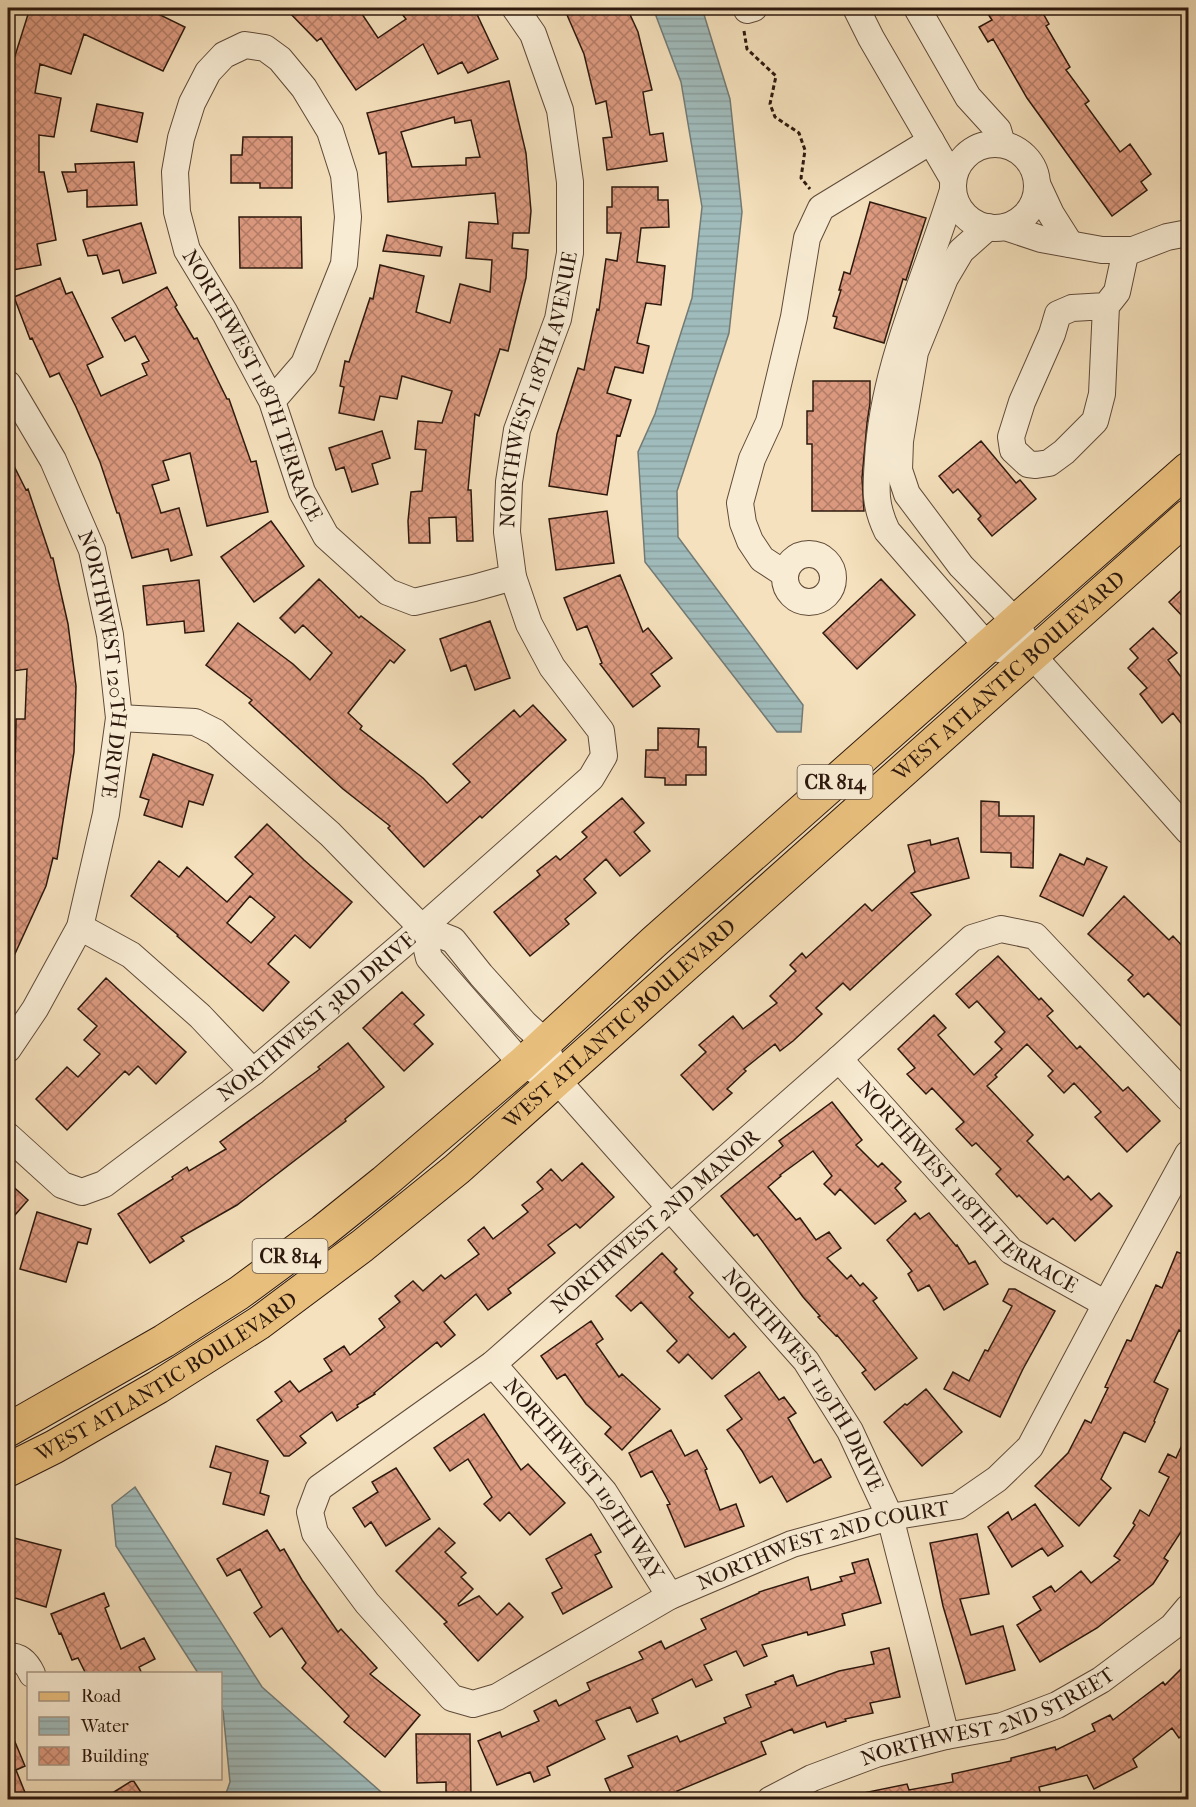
<svg xmlns="http://www.w3.org/2000/svg" width="1196" height="1807" font-family="'IM FELL French Canon',serif">
<style>
.water{fill:url(#water-rules);stroke:#727a75;stroke-width:1.5}
.building{fill:url(#building-cross-hatch);stroke:#2d180d;stroke-width:1.5;fill-rule:evenodd}
.lines{fill:none;stroke-linecap:round;stroke-linejoin:round}
.minor-casing{stroke:#5f4a39;stroke-width:28}
.major-casing{stroke:#2d180d;stroke-width:35}
.path{stroke:#2d180d;stroke-width:3;stroke-dasharray:4.5 3;stroke-linecap:butt}
.minor{stroke:#f8ecd4;stroke-width:26}
.major{stroke:#eac07e;stroke-width:33}
.labels{text-anchor:middle;stroke-width:5;stroke-linejoin:round;paint-order:stroke}
.shield{fill:#f8ecd4;stroke:#6a5849;stroke-width:1.5}
.shield-label{font-size:20px;font-weight:bold;fill:#2d180d}
.street-label{font-size:21px;fill:#2d180d;stroke:#f8ecd4}
</style>
<defs>
<pattern id="water-rules" width="6" height="5" patternUnits="userSpaceOnUse" patternTransform="scale(1.5)"><rect width="6" height="5" fill="#a0bbbb"/><path d="M0 2.5h6" fill="none" stroke="#8aa0a0"/></pattern>
<pattern id="building-cross-hatch" width="8" height="8" patternUnits="userSpaceOnUse" patternTransform="scale(1.5)"><rect width="8" height="8" fill="#dd9b81"/><path d="M0 0l8 8M0 8l8-8" fill="none" stroke="#b47d68"/></pattern>
</defs>
<rect width="100%" height="100%" fill="#f5e1bd"/>
<filter id="stains"><feTurbulence type="fractalNoise" baseFrequency=".00333" numOctaves="4"/><feColorMatrix values="0 0 0 0 .2 0 0 0 0 .09 0 0 0 0 .02 0 0 0 .5 -.17"/></filter>
<radialGradient id="worn" r=".72"><stop offset=".6" stop-color="#630" stop-opacity="0"/><stop offset="1" stop-color="#630" stop-opacity=".3"/></radialGradient>
<path class="water" d="M653,8H702L730,99L742,212L729,333L677,491L678,537L803,705L801,732H777L645,562L638,452L655,414L692,298L702,207L681,82Z
M135,1487L262,1687L389,1799H224L230,1782L223,1711L221,1708L220,1674L198,1673L116,1546L112,1505Z"/>
<path class="building" d="M30,8H146L185,27L163,71L84,34L71,74L40,64L35,93L61,98L54,137L39,135V172H44L56,240L37,244L41,265L13,270L8,238V78Z
M285,8H358L378,38L406,19L397,8H474L498,59L468,73L462,62L438,74L423,44L356,90L321,38L317,41Z
M564,8H627L638,32L652,90L643,92L650,135L663,133L667,161L607,170L603,138L612,137L606,101L596,104L584,54Z
M984,8H1040L1049,24L1046,26L1070,67L1066,70L1089,101L1085,104L1120,152L1130,144L1151,174L1141,182L1147,190L1112,216L1027,98L993,39L988,42L979,27L992,20Z
M509,81L526,153L531,211L529,233H513L512,248L528,250L526,278L508,351L500,349L479,416L475,414L468,490H471L473,541H457L456,517L429,518L430,543H409L408,521L411,492L422,491L426,450L415,449L418,421L442,423L452,391L402,376L397,399L380,396L374,420L339,413L344,387L340,386L345,361L349,362L370,298L373,299L380,265L424,276L416,312L450,323L460,284L490,292L492,260L466,258L469,222L498,224L495,193L388,202L386,152L379,154L367,113ZM454,117L455,123L471,120L480,157L466,158V165L412,167L401,132Z
M97,104L143,113L137,142L91,131Z
M243,137H292V188H260V183H231V155H242Z
M134,162L137,205L87,207V190L68,192L62,172H76L75,164Z
M612,187H658V200H668L669,227L641,228L637,262L665,266L661,305L646,303L637,343L649,346L643,373L615,367L607,393L631,400L620,436L617,435L607,495L549,486L557,434L578,368L584,370L597,309L599,310L606,259L617,261L621,233H607V207H612Z
M870,202L926,218L906,280L903,279L884,343L834,328L837,317L833,316L841,290H839L844,272L850,274Z
M239,217H301L302,268H240Z
M141,223L156,273L123,283L119,270L103,274L97,255L88,256L83,240Z
M387,235L442,247L440,256L383,251Z
M60,278L66,294L72,292L103,357L87,365L101,396L147,375L142,364L149,361L135,336L125,341L112,318L167,287L177,305L175,307L194,339L197,338L227,399H229L251,462L256,461L268,512L207,526L190,453L163,461L169,480L152,485L161,513L179,508L192,555L171,561L168,549L132,558L119,513H117L100,462L76,407L59,373L50,377L32,338L30,339L14,297Z
M813,381H870V403L867,423L862,478L864,511H812V444H807V411H813Z
M382,431L390,458L372,464L378,484L352,492L344,467L336,470L329,448Z
M981,441L1016,483L1020,480L1036,499L992,536L978,519L981,516L958,489L953,493L939,476Z
M8,454L26,490L28,489L51,558H53L68,624L76,686L74,752L57,859L53,858L46,886L8,969V792L11,771H15L16,719H25L27,669L12,671L8,631V594L12,593L8,571Z
M607,511L614,563L556,570L549,519Z
M271,521L304,566L254,602L221,557Z
M620,575L643,632L648,628L672,658L651,674L660,686L633,707L600,664L602,663L587,626L577,630L564,598Z
M319,579L359,618L361,616L405,650L394,663L390,660L348,713L362,726L360,729L423,778L447,803L470,782L453,764L514,710L520,717L533,705L566,740L482,818L480,816L424,867L388,828L390,826L343,789L249,703L252,700L206,665L238,623L293,664L310,680L332,653L303,625L295,633L280,618Z
M881,579L915,615L857,669L823,633Z
M199,580L204,631L185,633L184,621L147,625L143,586Z
M1188,584V622L1169,602Z
M490,621L510,678L475,690L466,665L451,671L440,639Z
M1153,628L1177,653L1168,660L1188,686V732L1173,713L1162,723L1140,694L1147,688L1128,668L1138,658L1130,649Z
M658,728L699,729L698,747H706V775H686V785H665V778L645,777L646,750H658Z
M153,754L213,775L203,805L189,801L182,827L144,815L149,800L140,797Z
M622,798L644,823L634,832L650,851L620,876L606,859L584,879L596,893L565,919L569,924L530,956L494,912L540,875L537,871L556,856L560,860L587,837L582,832Z
M981,801L999,802V816H1034L1033,868L1011,867V853L981,852Z
M267,824L304,860L352,902L310,948L295,935L268,964L289,982L263,1011L177,936L178,935L131,896L159,861L179,877L187,867L227,902L253,874L235,857ZM250,896L275,917L251,943L227,923Z
M958,838L969,878L911,893L931,915L850,990L843,983L816,1008L822,1014L793,1041L780,1051L775,1044L744,1069L746,1071L727,1089L732,1093L713,1110L681,1075L706,1052L699,1045L733,1016L743,1029L777,1003L770,996L796,971L790,965L802,953L806,958L865,904L872,911L915,872L908,845L930,840L931,845Z
M1060,854L1084,865L1087,858L1107,867L1083,916L1040,896Z
M1124,896L1169,940L1173,936L1188,952V1033L1148,993L1144,997L1128,980L1133,975L1088,934Z
M998,956L1039,1000L1041,998L1053,1011L1047,1016L1077,1049L1080,1046L1123,1091L1128,1087L1160,1121L1127,1152L1095,1117L1101,1112L1074,1083L1064,1093L1048,1076L1053,1071L1027,1044L995,1075L997,1077L987,1086L1033,1135L1027,1141L1064,1180L1068,1176L1091,1200L1099,1193L1112,1206L1075,1241L1053,1218L1047,1224L1019,1195L1017,1197L996,1174L1001,1169L976,1143L972,1146L956,1129L964,1122L932,1088L926,1094L907,1074L915,1068L898,1049L934,1015L946,1028L938,1035L974,1075L1002,1049L995,1042L1005,1032L977,1001L969,1008L956,994Z
M106,978L186,1052L156,1084L138,1066L129,1075L125,1071L67,1130L36,1099L67,1067L78,1077L100,1054L84,1040L97,1026L78,1009Z
M402,992L424,1015L414,1024L433,1044L404,1071L363,1028Z
M348,1043L384,1087L345,1119L346,1121L237,1205L181,1237L184,1241L150,1263L118,1214L173,1179L172,1177L187,1167L189,1171L226,1149L220,1142L320,1069L318,1067Z
M832,1102L862,1140L856,1145L878,1167L882,1163L901,1182L895,1188L906,1201L875,1224L840,1189L835,1195L824,1184L832,1176L813,1151L780,1175L781,1176L768,1187L796,1220L800,1218L816,1240L829,1232L841,1248L827,1258L847,1279L851,1275L860,1286L863,1283L877,1298L873,1301L917,1358L875,1390L862,1373L866,1370L837,1335L836,1336L818,1317L820,1316L803,1297L757,1234L754,1236L721,1196L783,1146L779,1141Z
M582,1163L614,1197L580,1228L576,1224L548,1245L555,1253L508,1289L511,1293L488,1310L476,1294L444,1322L455,1335L441,1347L437,1342L374,1393L375,1394L357,1405L358,1407L337,1421L332,1412L300,1436L306,1443L289,1456H284L257,1420L282,1401L275,1392L290,1381L299,1392L332,1371L324,1359L344,1346L350,1355L385,1327L379,1319L400,1302L395,1296L413,1281L423,1291L441,1275L445,1279L479,1254L468,1240L484,1227L493,1239L528,1212L522,1205L543,1189L537,1182L551,1169L562,1181Z
M8,1182L28,1200L8,1223Z
M37,1212L91,1229L87,1244L78,1242L66,1282L20,1269Z
M915,1213L920,1219L929,1213L956,1246L957,1245L969,1264L975,1261L988,1284L944,1310L929,1285L918,1291L908,1274L912,1271L887,1240Z
M1177,1252L1188,1256V1334L1179,1330L1154,1382L1168,1389L1154,1421L1155,1422L1145,1442L1124,1432L1101,1479L1111,1488L1079,1526L1035,1486L1068,1453L1085,1420L1091,1423L1108,1388L1105,1387L1127,1340L1131,1341L1156,1285L1162,1288Z
M662,1253L677,1269L674,1272L693,1293L689,1297L729,1338L734,1333L746,1347L712,1379L688,1354L679,1363L667,1351L677,1341L641,1302L631,1311L616,1296Z
M1009,1289H1015L1055,1311L1023,1369L1000,1417L944,1389L953,1372L969,1381L985,1350L988,1351L1012,1306L1003,1301Z
M591,1321L603,1339L596,1344L619,1377L622,1374L660,1409L622,1450L605,1434L611,1427L586,1404L565,1374L557,1379L541,1356Z
M759,1372L779,1400L784,1397L796,1413L788,1418L814,1463L821,1459L831,1477L787,1502L772,1476L760,1483L742,1451L727,1430L742,1419L725,1396Z
M926,1389L962,1432L922,1466L884,1422L905,1404L907,1405Z
M484,1414L521,1470L528,1464L565,1503L530,1535L509,1512L500,1521L484,1504L492,1497L468,1459L450,1471L434,1448Z
M671,1430L685,1456L697,1450L707,1469L705,1470L720,1510L736,1504L744,1526L685,1547L667,1505L670,1504L652,1471L641,1477L629,1453Z
M1188,1432V1521L1164,1558L1168,1561L1153,1584L1097,1628L1040,1662L1017,1625L1041,1610L1033,1597L1051,1586L1055,1592L1081,1571L1091,1583L1120,1560L1114,1556L1135,1525L1133,1523L1140,1510L1149,1516L1169,1477L1159,1472L1168,1454L1176,1458Z
M216,1446L268,1461L260,1493L269,1496L264,1515L223,1504L231,1473L210,1467Z
M396,1468L430,1519L386,1546L371,1522L365,1527L353,1508L378,1492L372,1482Z
M1035,1504L1063,1546L1048,1556L1042,1548L1012,1567L988,1527L1008,1512L1012,1520Z
M439,1528L455,1543L445,1552L466,1573L461,1577L473,1589L458,1604L459,1606L479,1596L497,1615L509,1603L523,1617L478,1661L444,1624L447,1622L396,1571Z
M267,1530L280,1551L284,1549L302,1580L338,1632L341,1629L377,1668L370,1674L420,1715L385,1757L344,1722L349,1716L302,1668L306,1663L282,1628L270,1637L254,1613L262,1607L240,1569L227,1576L217,1559Z
M591,1534L601,1552L595,1555L612,1587L563,1614L552,1593L562,1588L546,1559Z
M977,1534L989,1594L960,1599L971,1635L1003,1626L1015,1670L966,1684L943,1606L930,1543Z
M10,1537L61,1550L46,1607L8,1596V1546Z
M868,1559L881,1603L842,1614L845,1625L808,1635L807,1632L762,1645L767,1656L744,1666L736,1651L704,1665L712,1680L696,1687L692,1679L652,1699L658,1713L637,1722L630,1707L596,1721L605,1739L547,1767L550,1775L534,1782L530,1772L497,1785L478,1741L500,1732L502,1737L539,1721L534,1711L556,1700L559,1706L590,1690L587,1683L643,1659L639,1652L661,1641L665,1649L706,1629L701,1619L759,1593V1592L808,1577L811,1590L842,1581L840,1577L855,1573L852,1563Z
M104,1593L109,1606L105,1608L121,1649L144,1638L155,1659L139,1667L142,1674H86L78,1658L72,1660L61,1633L59,1634L51,1614Z
M889,1648L900,1697L870,1703L873,1713L845,1719L846,1721L827,1727L825,1722L794,1733L792,1729L761,1742L766,1754L677,1791L679,1794L667,1800H614L605,1779L633,1767L628,1756L677,1736L680,1742L726,1723L724,1718L751,1707L746,1695L776,1684L775,1682L793,1675L797,1686L839,1671L874,1664L871,1652Z
M1188,1662V1731L1179,1738L1172,1728L1133,1759L1137,1767L1094,1789L1087,1775L1039,1787L1042,1800H863V1793L907,1784L909,1790L953,1782L952,1774L1011,1761V1758L1055,1747L1056,1750L1095,1731L1092,1724L1110,1715L1113,1720L1163,1682L1165,1685Z
M8,1725L25,1766L16,1770L28,1800H8Z
M416,1734H470L471,1796H446V1782L417,1783Z
M133,1780L146,1800H101Z"/>
<g class="lines">
<g class="minor-casing">
<g id="minor">
<path d="M856,8L871,38L953,179"/>
<path d="M917,8L968,97L998,130L1002,144"/>
<path d="M747,10L754,8"/>
<circle cx="995" cy="186" r="42"/>
<path d="M1037,184L1051,214L1070,244"/>
<path d="M953,190C926,279 883,365 878,459C876,488 874,504 887,531L988,647L1032,655"/>
<path d="M988,227L961,251L945,278L915,352L900,441L899,470L907,494L961,566L1016,622L1032,655L1188,831"/>
<path d="M1005,227L1041,239L1102,250H1133L1167,237L1188,233"/>
<path d="M1106,306L1102,394L1095,421L1064,452L1049,463L1036,465L1028,464L1013,450L1011,437L1022,402L1052,334L1058,314L1072,308L1106,306L1117,292L1126,250"/>
<path id="s1" d="M8,384L53,460L92,550L110,635L119,718L106,814L80,927L35,1009L8,1049"/>
<path id="s2" d="M272,401L304,364L344,264L348,217L344,175L330,131L304,88L280,59L265,48L245,45L224,55L208,72L192,103L181,138L175,172L177,212L187,250L225,313L272,401L302,492L326,536L388,592L414,602L474,588L513,577"/>
<circle cx="809" cy="578" r="24"/>
<path d="M785,574L762,559L750,541L743,523L740,503L752,459L769,422L794,317L807,238L821,208L931,141"/>
<path id="s3" d="M119,718L195,722L215,732L330,834L422,928L453,940L481,975L525,1024L545,1042L557,1080L806,1361L850,1431L890,1517L946,1736"/>
<path d="M80,927L131,955L200,1016L253,1072"/>
<path d="M422,928L429,958L522,1064L537,1071"/>
<path id="s4" d="M839,1059L1011,1251L1106,1304"/>
<path id="s5" d="M1188,1098L1035,936L1001,929L972,938L839,1059L493,1364L319,1488L310,1512L315,1533L367,1603L452,1698L473,1704L497,1697L670,1596L792,1544L890,1517L958,1506L997,1479L1030,1447L1106,1304L1188,1154"/>
<path id="s6" d="M8,1136L62,1185L82,1192L104,1184L253,1072L422,928L591,778L604,756L601,731L552,667L529,624L513,577L507,532L509,482L517,430L558,319L570,253V182L560,110L533,34L515,8"/>
<path id="s7" d="M493,1364L604,1492L670,1596"/>
<path d="M8,1656C20,1656 27,1663 32,1674"/>
<path id="s8" d="M770,1800L812,1778L876,1754L946,1736L1002,1726L1057,1705L1101,1680L1172,1627L1188,1608"/>
</g>
</g>
<g class="major-casing">
<g id="major">
<path d="M8,1430L164,1341L239,1293L323,1231L384,1182L522,1064L654,942L1188,469"/>
<path id="s9" d="M8,1470L54,1447L158,1387L259,1323L362,1246L457,1169L1188,516"/>
</g>
</g>
<path class="path" d="M744,31L747,49L776,76L770,104L775,117L799,133L805,150L801,178L810,189"/>
<use href="#minor" class="minor"/>
<use href="#major" class="major"/>
</g>
<g class="labels">
<g class="shield">
<rect x="797.5" y="765" width="75" height="34" rx="4.5"/>
<rect x="252.5" y="1239" width="75" height="34" rx="4.5"/>
</g>
<g class="shield-label">
<text x="835" y="789">CR 814</text>
<text x="290" y="1263">CR 814</text>
</g>
<g class="street-label">
<text dy="7" stroke="none"><textPath href="#s2" startOffset="802">NORTHWEST 118TH TERRACE</textPath></text>
<text dy="7" stroke="none"><textPath href="#s6" startOffset="1174">NORTHWEST 118TH AVENUE</textPath></text>
<text dy="7" stroke="none"><textPath href="#s1" startOffset="302">NORTHWEST 120TH DRIVE</textPath></text>
<text dy="7" stroke="none"><textPath href="#s9" startOffset="1282">WEST ATLANTIC BOULEVARD</textPath></text>
<text dy="7" stroke="none"><textPath href="#s6" startOffset="388">NORTHWEST 3RD DRIVE</textPath></text>
<text dy="7" stroke="none"><textPath href="#s9" startOffset="760">WEST ATLANTIC BOULEVARD</textPath></text>
<text dy="7" stroke="none"><textPath href="#s4" startOffset="183">NORTHWEST 118TH TERRACE</textPath></text>
<text transform="translate(655 1221) rotate(-41)" y="7">NORTHWEST 2ND MANOR</text>
<text dy="7" stroke="none"><textPath href="#s9" startOffset="184">WEST ATLANTIC BOULEVARD</textPath></text>
<text dy="7" stroke="none"><textPath href="#s3" startOffset="984">NORTHWEST 119TH DRIVE</textPath></text>
<text dy="7" stroke="none"><textPath href="#s7" startOffset="147">NORTHWEST 119TH WAY</textPath></text>
<text dy="7" stroke="none"><textPath href="#s5" startOffset="1814">NORTHWEST 2ND COURT</textPath></text>
<text dy="7" stroke="none"><textPath href="#s8" startOffset="234">NORTHWEST 2ND STREET</textPath></text>
</g>
</g>
<rect width="1196" height="1807" fill="none" stroke="#f5e1bd" stroke-width="30"/>
<rect x="9" y="9" width="1178" height="1789" fill="none" stroke="#2d180d" stroke-width="3"/>
<rect x="15" y="15" width="1166" height="1777" fill="none" stroke="#2d180d" stroke-width="1.5"/>
<rect x="27" y="1672" width="195" height="108" fill="#f8ecd4" stroke="#a79784" stroke-width="1.5"/>
<rect x="39" y="1692" width="30" height="9" fill="#eac07e" stroke="#a79784" stroke-width="1.5"/>
<text x="81" y="1702" font-size="18" fill="#2d180d">Road</text>
<rect x="39" y="1717" width="30" height="18" fill="url(#water-rules)" stroke="#a79784" stroke-width="1.5"/>
<text x="81" y="1732" font-size="18" fill="#2d180d">Water</text>
<rect x="39" y="1747" width="30" height="18" fill="url(#building-cross-hatch)" stroke="#a79784" stroke-width="1.5"/>
<text x="81" y="1762" font-size="18" fill="#2d180d">Building</text>
<rect width="100%" height="100%" filter="url(#stains)"/>
<rect width="100%" height="100%" fill="url(#worn)"/>
</svg>
